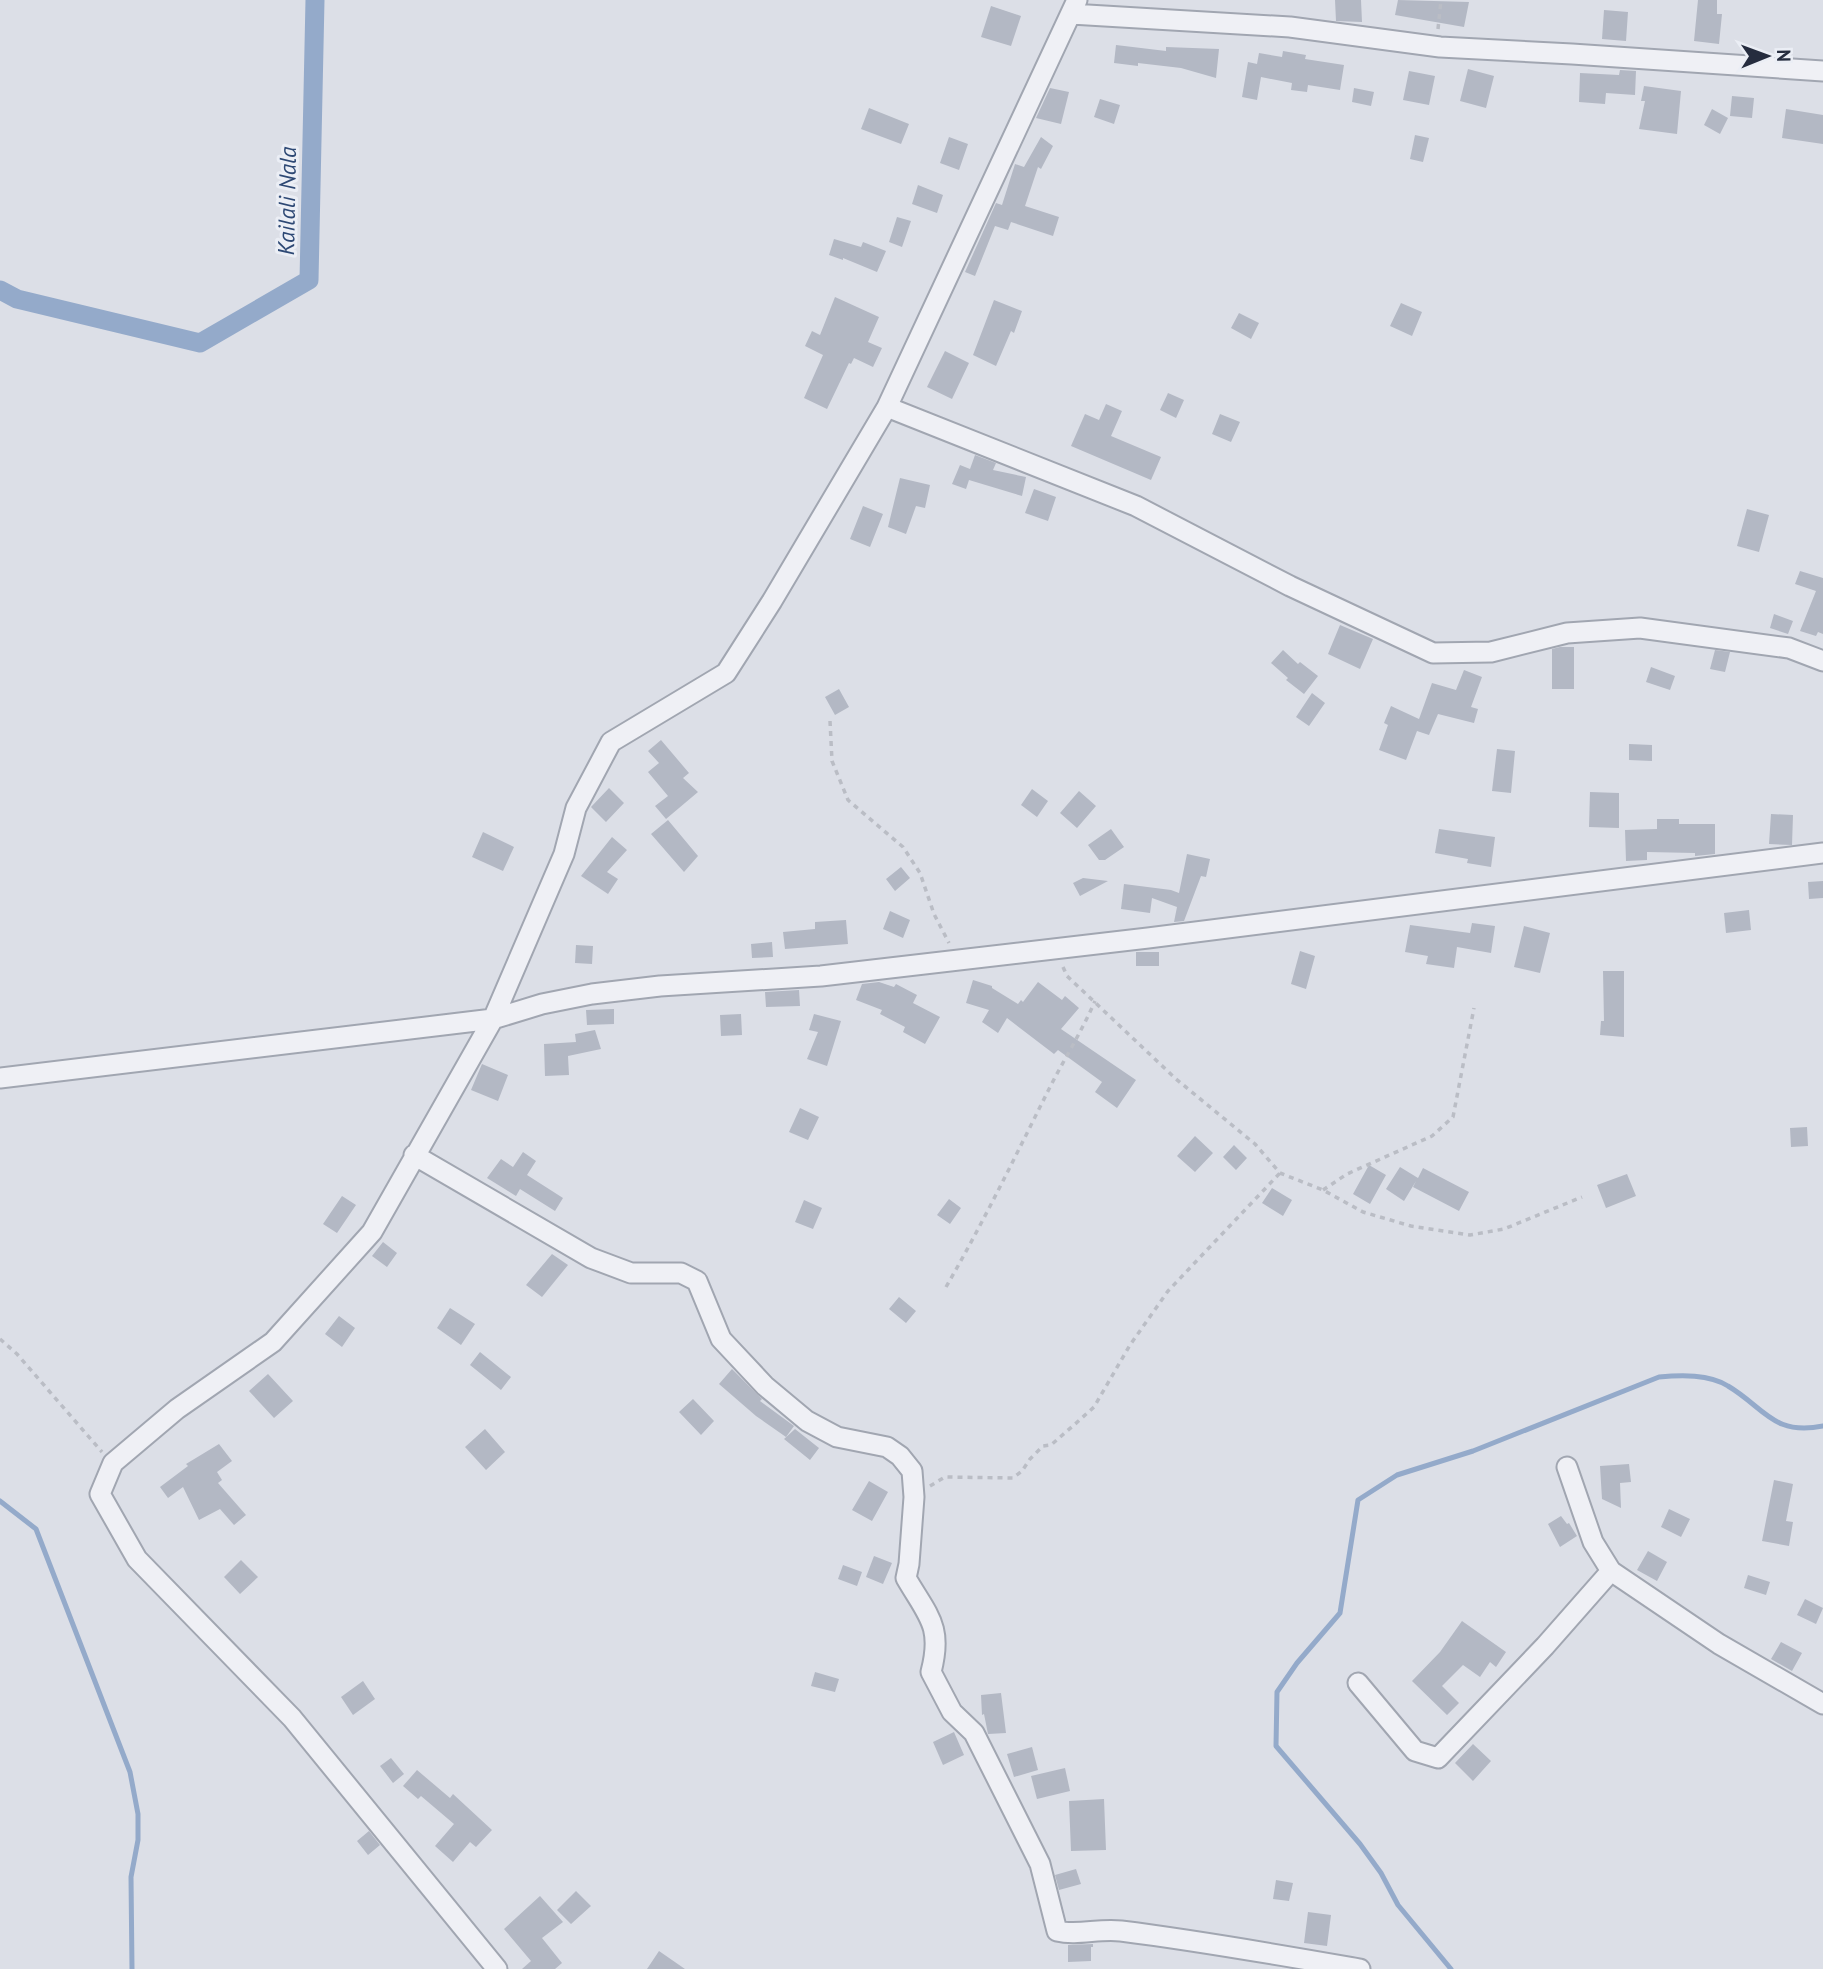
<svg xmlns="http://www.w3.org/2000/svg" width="1823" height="1969" font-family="'PT Sans',sans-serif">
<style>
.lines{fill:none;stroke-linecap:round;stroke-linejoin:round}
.stream{stroke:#94aaca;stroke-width:5}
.canal{stroke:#94aaca;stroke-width:19}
.building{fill:#b3b8c4}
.minor-casing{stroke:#a1a6b1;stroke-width:23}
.path{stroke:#babdc5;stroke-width:3.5;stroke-dasharray:5 5;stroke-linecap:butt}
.minor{stroke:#eff0f5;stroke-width:19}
.labels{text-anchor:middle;stroke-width:6;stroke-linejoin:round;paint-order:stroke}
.water-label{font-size:23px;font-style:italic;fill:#2d4874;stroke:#ebeef5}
</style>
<rect width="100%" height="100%" fill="#dcdfe7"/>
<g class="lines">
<path class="stream" d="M0,1501L36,1529L130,1772L138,1814V1840L131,1877L132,1969
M1451,1969L1398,1905L1381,1873L1360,1844L1276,1746L1277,1692L1297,1663L1340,1613L1358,1500L1397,1475L1473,1451L1659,1377C1681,1375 1709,1374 1728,1386C1765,1408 1773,1436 1823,1426"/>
<path class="canal" d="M0,290L17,299L200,343L309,280L315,0"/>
</g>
<path class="building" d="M1335,0H1361L1362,22L1336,21Z
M1398,0L1469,2L1464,27L1395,15Z
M1698,0H1717V14H1722L1719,44L1694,41Z
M991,6L1021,16L1011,46L981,37Z
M1604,10L1628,12L1626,41L1602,39Z
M1116,45L1166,51V47L1219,49L1216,78L1181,68L1138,63V66L1114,63Z
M1283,51L1306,55L1305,59L1344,65L1340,90L1308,85L1307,92L1291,90L1292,83L1261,77L1257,100L1242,97L1248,62L1257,64L1259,53L1282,57Z
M1468,69L1494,76L1486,108L1460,101Z
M1620,70L1636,71L1635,95L1606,93L1605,104L1579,102L1580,73L1619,75Z
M1409,71L1435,76L1429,105L1403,100Z
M1644,86L1681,91L1677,134L1639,129L1645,101H1641Z
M1050,88L1069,92L1061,124L1036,118Z
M1354,88L1374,92L1371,106L1352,102Z
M1732,96L1754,98L1752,118L1730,116Z
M1100,99L1120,105L1114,124L1094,117Z
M869,108L909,124L901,144L861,129Z
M1712,109L1728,118L1720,134L1704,125Z
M1786,109L1823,115V144L1782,138Z
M1415,135L1429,138L1423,162L1410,159Z
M949,137L968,144L959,170L940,163Z
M1041,137L1053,146L1041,169L1038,167L1025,206L1059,217L1053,236L1011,222L1008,230L995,226L975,276L965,272L996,203L1002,205L1015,164L1024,167Z
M918,185L943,195L937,213L912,204Z
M897,217L911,221L902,247L889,242Z
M834,239L861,247L863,242L886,251L877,272L843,258V260L829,255Z
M835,297L879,317L868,342L882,348L873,367L854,358L851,364L849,363L827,409L804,398L823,355L805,346L812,331L820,335Z
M994,300L1022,311L1014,333L1011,331L996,366L973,355Z
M1401,303L1422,312L1412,336L1390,326Z
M1239,313L1259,323L1251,339L1231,328Z
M945,351L969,363L952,399L927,387Z
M1168,393L1184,400L1176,418L1160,410Z
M1106,404L1122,411L1111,436L1161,457L1151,480L1071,446L1085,414L1099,420Z
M1220,414L1240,422L1231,442L1212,434Z
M975,455L996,463L993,470L1026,477L1022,496L969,480L966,489L952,484L960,465L970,469Z
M900,478L930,485L925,508L916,506L906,534L888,527Z
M1034,489L1056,497L1048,521L1025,513Z
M863,506L883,514L870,547L850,539Z
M1747,509L1769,515L1759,552L1737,546Z
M1800,571L1823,578V634L1818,632L1816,636L1800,631L1816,591L1795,584Z
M1774,614L1793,621L1788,634L1770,628Z
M1340,625L1373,639L1360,669L1328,654Z
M1560,647H1574V689H1552V649Z
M1283,650L1298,664L1300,662L1318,676L1304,694L1286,680L1288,678L1271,663Z
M1715,650L1730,652L1725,672L1710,669Z
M1651,667L1675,676L1670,690L1646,682Z
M1464,670L1482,677L1471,707L1478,709L1474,723L1438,714L1429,735L1417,731L1406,760L1379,750L1388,725L1384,723L1391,706L1419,719L1432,683L1456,690Z
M839,689L849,707L835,715L825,697Z
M1312,693L1325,703L1309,726L1296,717Z
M661,740L689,773L683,778L698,792L666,819L655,806L668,796L648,772L659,763L648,751Z
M1629,744L1652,745V761L1629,760Z
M1497,749L1515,751L1511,793L1492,791Z
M609,788L624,803L606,822L591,807Z
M1032,789L1048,801L1037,817L1021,805Z
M1079,791L1096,806L1077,828L1060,813Z
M1590,792L1619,793V828L1589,827Z
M1771,814L1793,815L1792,845L1769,844Z
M1657,819H1679V824H1715V854L1695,856V853L1647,852V860L1626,861L1625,830L1657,829Z
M668,820L698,856L684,872L651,834Z
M1111,829L1124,847L1105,860H1099L1088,845Z
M1439,829L1495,837L1491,867L1467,863L1468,859L1435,853Z
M483,832L514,847L503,871L472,857Z
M612,837L627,850L607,872L618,879L608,894L581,876Z
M1187,854L1210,859L1206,877L1201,876L1184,921L1174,922L1177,907L1152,898L1150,913L1121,909L1124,884L1171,890L1179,893Z
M901,867L910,878L895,891L886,879Z
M1083,878L1108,881L1080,896L1073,883Z
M1823,881V898L1809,899L1808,882Z
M1749,910L1751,930L1726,933L1724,913Z
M890,911L910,920L903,938L883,929Z
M846,920L848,944L785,949L783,932L815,929V922Z
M1472,923L1495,926L1491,953L1457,947L1454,968L1426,964L1428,956L1405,952L1410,925L1470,933Z
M1524,926L1550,933L1540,973L1514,967Z
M772,942L773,957L752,958L751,944Z
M576,945L593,946L592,964L575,963Z
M1300,951L1315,956L1306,989L1291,984Z
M1136,952H1159V966H1136Z
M1603,971H1624V1037L1600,1035L1601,1021H1604Z
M973,980L992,986V988L1018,1004L1021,1000L1023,1002L1038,982L1062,1000L1065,996L1079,1008L1061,1029L1136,1080L1117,1108L1095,1092L1102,1082L1058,1050L1054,1054L1007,1018L998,1033L982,1022L989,1010L966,1003Z
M879,982L894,987L896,984L917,995L913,1003L940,1017L925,1044L903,1032L905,1027L880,1014L882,1010L856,1000L862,984Z
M799,990L800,1006L766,1007L765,992Z
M614,1009V1024L587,1025L586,1010Z
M741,1014L742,1035L721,1036L720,1015Z
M814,1014L841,1021L827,1066L807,1059L818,1032L809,1030Z
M595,1030L601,1049L568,1056L569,1075L545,1076L544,1044L576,1042L575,1034Z
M482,1064L508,1075L498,1101L471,1090Z
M800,1108L819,1117L808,1140L789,1132Z
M1807,1127L1808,1146L1791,1147L1790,1128Z
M1195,1136L1213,1153L1195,1172L1177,1156Z
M1234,1145L1247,1158L1236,1170L1223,1157Z
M523,1152L536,1161L527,1175L563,1198L555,1211L520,1189L516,1196L487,1178L501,1159L513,1167Z
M1369,1165L1386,1175L1370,1204L1353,1194Z
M1400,1167L1418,1178L1423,1168L1469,1192L1459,1211L1413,1187L1416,1181L1404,1201L1386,1189Z
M1627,1174L1636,1196L1606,1208L1597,1185Z
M1272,1188L1292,1200L1283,1216L1262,1203Z
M342,1196L356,1205L337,1233L323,1224Z
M949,1199L961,1208L950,1224L937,1215Z
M804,1200L822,1208L813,1229L795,1222Z
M383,1242L397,1253L387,1267L372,1256Z
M552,1254L568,1265L542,1297L526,1285Z
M899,1297L916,1311L906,1323L889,1309Z
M450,1308L475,1324L461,1345L437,1328Z
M339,1316L355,1328L342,1347L325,1334Z
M480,1352L511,1377L501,1390L470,1365Z
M732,1369L762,1399L760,1401L794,1426L786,1437L756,1416L719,1384Z
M268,1374L293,1401L274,1418L249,1391Z
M693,1399L714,1421L701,1435L679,1412Z
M485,1429L505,1452L486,1470L465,1447Z
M795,1429L819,1448L810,1460L784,1439Z
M219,1444L232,1461L217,1472L222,1480L218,1483L246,1515L234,1525L220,1509L199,1520L183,1487L168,1498L160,1487L188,1466L186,1464Z
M1629,1464L1631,1482L1620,1483L1621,1508L1602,1499L1600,1466Z
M1774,1480L1793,1484L1786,1521L1793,1522L1789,1546L1762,1541Z
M869,1481L888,1492L872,1521L852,1510Z
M1669,1509L1690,1519L1681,1537L1661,1527Z
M1561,1516L1567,1524L1569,1523L1577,1536L1560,1547L1548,1524Z
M1648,1551L1667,1562L1657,1581L1637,1570Z
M874,1556L892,1563L883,1584L866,1577Z
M241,1560L258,1577L240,1594L224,1577Z
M843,1565L862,1572L857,1586L838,1579Z
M1748,1575L1770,1582L1766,1595L1744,1588Z
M1805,1599L1823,1608L1816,1624L1797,1615Z
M1462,1621L1506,1652L1496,1667L1490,1662L1480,1677L1463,1665L1442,1686L1459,1703L1447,1715L1412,1681L1440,1652Z
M1781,1642L1802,1653L1792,1671L1771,1659Z
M815,1672L839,1679L835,1692L811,1686Z
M363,1681L375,1699L353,1715L341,1697Z
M1001,1693L1006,1733L988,1734L984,1714L982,1715L981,1695Z
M954,1732L964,1755L943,1765L933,1742Z
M1473,1744L1491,1761L1473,1781L1455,1763Z
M1032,1747L1038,1770L1014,1777L1007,1754Z
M391,1758L404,1774L393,1783L380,1766Z
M1065,1768L1070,1791L1037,1799L1031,1776Z
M417,1770L450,1798L453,1794L492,1830L476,1847L470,1842L453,1862L435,1846L454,1824L421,1796L418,1799L403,1786Z
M1104,1799L1106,1850L1071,1851L1069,1801Z
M369,1831L380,1845L368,1855L357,1841Z
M1076,1869L1081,1884L1059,1890L1055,1875Z
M1276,1880L1293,1883L1289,1901L1273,1899Z
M576,1891L591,1906L571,1924L557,1910Z
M540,1896L563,1922L542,1938L562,1963L555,1969H522L531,1961L504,1929Z
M1308,1912L1331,1915L1327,1946L1304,1943Z
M1093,1944V1947H1091V1961L1068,1962V1945Z
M659,1951L685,1969H647Z"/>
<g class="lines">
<g class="minor-casing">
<path id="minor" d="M1077,0L887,407L772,601L726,673L611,742L576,808L564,854L493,1019L542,1004L592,994L660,986L821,976L1148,938L1823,853
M1071,14L1290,27L1440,47L1572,54L1823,71
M887,407L1136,506L1290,586L1433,653L1491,652L1567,633L1640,628L1789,648L1823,661
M0,1078L493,1019L372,1232L273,1342L177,1409L113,1463L100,1494L137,1559L292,1718L497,1969
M414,1155L591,1258L631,1273H681L697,1281L721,1339L765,1386L807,1421L837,1437L887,1447L900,1456L912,1471L914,1497L909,1564L906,1578C928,1616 943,1626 931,1672L952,1712L974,1733L1040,1864L1057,1931C1078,1936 1099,1928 1121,1931C1201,1941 1280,1955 1360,1969
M1567,1467L1593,1542L1611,1571L1719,1644L1823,1704
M1358,1683L1415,1751L1438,1758L1545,1646L1611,1571"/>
</g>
<path class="path" d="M1438,29L1441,0
M830,721L832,761L848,800L903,847L920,873L934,914L949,943
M1063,967L1067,976L1176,1079L1255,1144L1280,1173L1323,1190L1363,1212L1411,1226L1470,1235L1504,1229L1582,1197
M1323,1190L1347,1174L1432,1136L1453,1117L1474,1008
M946,1287C983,1223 1015,1157 1048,1091C1063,1061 1081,1033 1095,1001
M0,1339L17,1354L102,1452
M930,1486L945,1477L1013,1478L1022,1471L1030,1459L1043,1446L1051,1445L1074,1425L1094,1407L1130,1345L1168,1291L1280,1173"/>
<use href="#minor" class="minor"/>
</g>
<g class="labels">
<g class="water-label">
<text transform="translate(287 201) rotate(-89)" y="8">Kailali Nala</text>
</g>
</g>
<g transform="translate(1767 56) rotate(89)" stroke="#ebeef5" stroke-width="5" paint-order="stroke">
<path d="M0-5L12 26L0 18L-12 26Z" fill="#252c3e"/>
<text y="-10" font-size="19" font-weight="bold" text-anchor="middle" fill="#252c3e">N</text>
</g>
</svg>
